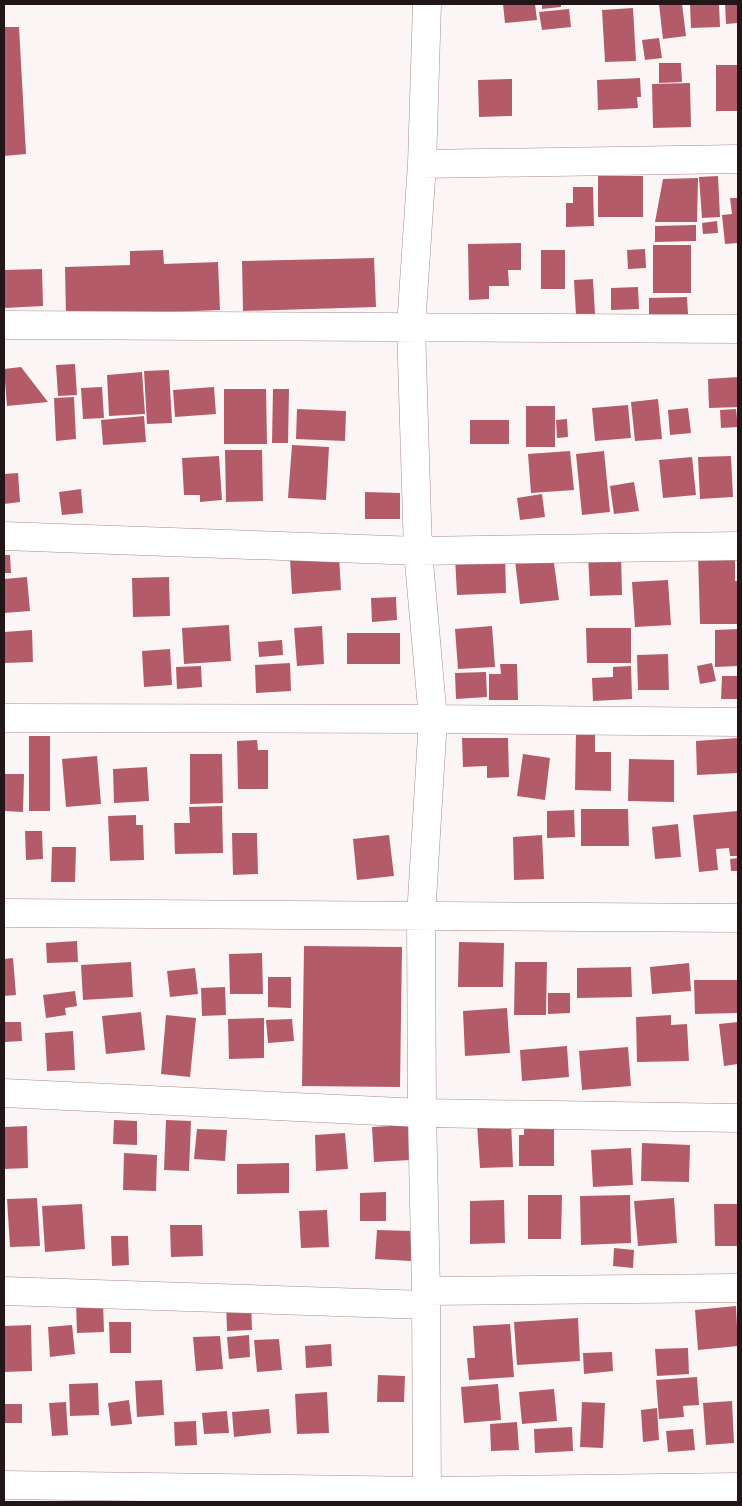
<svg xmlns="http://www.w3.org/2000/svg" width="742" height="1506" font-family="'DM Sans',sans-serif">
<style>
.building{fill:#b45b6a}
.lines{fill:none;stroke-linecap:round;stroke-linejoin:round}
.minor-casing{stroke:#a98b8e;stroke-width:29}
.minor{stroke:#fff;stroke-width:28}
</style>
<rect width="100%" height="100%" fill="#fcf5f6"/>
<path class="building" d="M503,4H535L537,20L505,23Z
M542,4H561V7L542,9Z
M659,4H682L686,36L663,39Z
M690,4H719L720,27L691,28Z
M725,4H738V23L726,24Z
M633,8L636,61L605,62L602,10Z
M569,9L571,27L542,30L539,12Z
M4,27H19L26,154L4,156Z
M659,38L662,58L645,60L642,40Z
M659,63H681L682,82L659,83Z
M716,65H738V111H716Z
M640,78L641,97H637L638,108L598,110L597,80Z
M512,79V116L479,117L478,80Z
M690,83L691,127L653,128L652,84Z
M598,176H643V217H598Z
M718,176L720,217L702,218L699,177Z
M698,178L697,222H655L663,179Z
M573,187H593L594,226L566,227V203H573Z
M730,198H738V243L725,244L722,215L732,214Z
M717,221L718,233L703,234L702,223Z
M696,225V241L655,242V226Z
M521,243V270H508L509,286H489V299L469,300L468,244Z
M653,245H691V293H653Z
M645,249L646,268L628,269L627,250Z
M163,250L164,264L218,262L220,310L66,316L65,267L130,265V251Z
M541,250H565V289H541Z
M374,258L376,307L243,311L242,261Z
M42,269L43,306L4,308V270Z
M593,279L595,314L576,315L574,280Z
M638,287L639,309L611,310V288Z
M687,297L688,314L649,315V298Z
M75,364L77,395L58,396L56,365Z
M21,367L48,402L7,406L4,369Z
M169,370L172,423L147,424L144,371Z
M142,372L145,414L109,416L107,375Z
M738,377V407L709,408L708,379Z
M102,387L104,418L83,419L81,388Z
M214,387L216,414L175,417L173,390Z
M224,389H266L267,444H224Z
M273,389H289L288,443H272Z
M74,397L76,439L56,441L54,398Z
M658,399L662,439L635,441L631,402Z
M628,405L631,438L595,441L592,408Z
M526,406H555V447H526Z
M688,408L691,433L670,435L668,410Z
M297,409L346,411L345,441L296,439Z
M736,409L738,427L721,428L720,410Z
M144,416L146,442L103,445L101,420Z
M567,419L568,437L557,438L556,420Z
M470,420H509V444H470Z
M292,445L329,447L326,500L288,498Z
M225,450H262L263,501L226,502Z
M570,451L574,490L531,493L528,454Z
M604,451L610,512L582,515L576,454Z
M219,456L222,500L200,502V495H184L182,458Z
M731,456L733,497L700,499L698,457Z
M692,457L696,495L663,498L659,460Z
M18,473L20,502L4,504V474Z
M634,482L639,511L614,514L610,486Z
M81,489L83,513L62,515L59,492Z
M365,492L400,493V519H365Z
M542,494L545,517L520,520L517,498Z
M621,553L622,595L590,596L588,554Z
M735,554V581H738V624H700L698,555Z
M4,555H10L11,573H4Z
M505,555L506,593L457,595L455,557Z
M339,556L341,590L292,594L290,559Z
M553,556L559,600L520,604L515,560Z
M27,577L30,611L4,613V579Z
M169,577L170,616L133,617L132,578Z
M668,580L671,625L635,627L632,582Z
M396,597L397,620L372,622L371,598Z
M229,625L231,661L184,664L182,628Z
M322,626L324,664L297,666L294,628Z
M492,626L495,667L458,669L455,629Z
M586,628H631V663H587Z
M738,629V666L715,667V630Z
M32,630L33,662L4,663V632Z
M347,633H400V664H347Z
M282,640L283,655L259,657L258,642Z
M170,649L172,685L144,687L142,651Z
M668,654L669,690H638L637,655Z
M290,663L291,691L256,693L255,665Z
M712,663L716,681L700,684L697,666Z
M500,664H517L518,700H489V674H501Z
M201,666L202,687L177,689L176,667Z
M631,666L632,699L593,701L592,678L613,677V667Z
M486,672L487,697L456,699L455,673Z
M722,676H738V699H721Z
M576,732H595V752H611V791L575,790Z
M29,736H50V811H29Z
M462,738H508L509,777L487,778V766L463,767Z
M738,738V773L697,775L696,741Z
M257,740L258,750H268V789H238L237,741Z
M190,754H222L223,803L190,804Z
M523,754L550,758L545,800L517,796Z
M97,756L101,804L66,807L62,759Z
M629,759L674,760V802L628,801Z
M147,767L149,801L114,803L113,769Z
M4,774H24L23,812L4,811Z
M222,806L223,853L175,854L174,823H190L189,807Z
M581,809H628L629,846H581Z
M574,810L575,837L547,838V811Z
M738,811V856H730L729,848L716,849L718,870L699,872L693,815Z
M136,815V825H143L144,860L110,861L108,816Z
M678,824L681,857L655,859L652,827Z
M25,831H42L43,859L26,860Z
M232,833H257L258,874L233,875Z
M389,835L394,876L357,880L353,839Z
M542,835L544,879L514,880L513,837Z
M52,847H76L75,882H51Z
M738,858V871H731L730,859Z
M77,941L78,962L47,963L46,943Z
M459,942L504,943L503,987H458Z
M304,946L402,947L400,1087L302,1086Z
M262,953L263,994H230L229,954Z
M13,958L16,995L4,996V959Z
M131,962L133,997L83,1000L81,965Z
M515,962H547L546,1015H514Z
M689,963L691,991L652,994L650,967Z
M631,967L632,997L577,998V968Z
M195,968L198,994L170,997L167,971Z
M268,977H291V1008L268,1007Z
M694,980H738V1013L695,1014Z
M225,987L226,1015L202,1016L201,988Z
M75,991L77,1006L65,1008L66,1015L46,1018L43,995Z
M548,993H570V1013L548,1014Z
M507,1008L510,1053L465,1056L463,1011Z
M141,1012L145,1050L106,1054L102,1016Z
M166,1015L196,1018L190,1077L161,1074Z
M671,1015V1025L687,1024L689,1061L637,1062L636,1017Z
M264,1018V1058L229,1059L228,1019Z
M292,1019L294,1041L268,1043L266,1020Z
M4,1022H21L22,1041L4,1042Z
M738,1022V1064L724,1066L719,1024Z
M73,1031L75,1070L47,1071L45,1033Z
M567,1046L569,1077L522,1081L520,1050Z
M628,1047L631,1086L582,1090L579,1051Z
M114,1120L137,1121V1145L113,1144Z
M166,1120L191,1121L189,1171L164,1170Z
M511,1122L513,1167L480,1168L477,1124Z
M524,1123H554V1166H519V1135H524Z
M409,1125L410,1160L374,1162L372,1127Z
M27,1126L28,1168L4,1169V1127Z
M197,1129L227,1130L225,1161L194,1159Z
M345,1133L348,1169L316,1171L315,1135Z
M642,1143L690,1145L689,1182L641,1181Z
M631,1148L633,1185L593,1187L591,1150Z
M124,1153L157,1155L156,1191L123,1190Z
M289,1163V1193L237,1194V1164Z
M386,1192V1221H360V1193Z
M528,1195H562L561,1239H528Z
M630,1195L631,1243L581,1245L580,1196Z
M37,1198L40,1246L10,1247L7,1199Z
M674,1198L677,1243L638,1246L634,1201Z
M504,1200L505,1243L470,1244V1201Z
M82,1204L85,1249L45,1252L42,1206Z
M714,1204H738V1246H715Z
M327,1210L329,1247L301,1248L299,1211Z
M170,1225H202L203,1256L171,1257Z
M377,1230L413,1231L411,1261L375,1259Z
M111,1236H128L129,1265L112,1266Z
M614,1248L634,1250L633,1268L613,1266Z
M251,1301L252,1330L227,1331L226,1302Z
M76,1302H103L104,1332L77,1333Z
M736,1306L738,1346L698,1350L695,1310Z
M578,1318L580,1361L517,1365L514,1322Z
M109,1322H131V1353H110Z
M510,1324L514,1377L469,1380L467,1358H475L473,1326Z
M31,1325L32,1371L4,1372V1326Z
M72,1325L75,1354L50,1357L48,1327Z
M249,1335L250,1357L229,1359L227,1337Z
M220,1336L223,1369L196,1371L193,1337Z
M279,1339L282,1370L257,1372L254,1340Z
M331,1344L332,1366L306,1368L305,1346Z
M688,1348L689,1374L657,1376L655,1349Z
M612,1352L613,1371L584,1374L583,1353Z
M378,1375L405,1376L404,1402H377Z
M697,1377L699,1405L683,1406L684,1417L659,1419L656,1380Z
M162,1380L164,1415L137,1417L135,1381Z
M98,1383L99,1415L70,1416L69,1384Z
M498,1384L501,1420L464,1423L461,1387Z
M554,1389L557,1421L522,1424L519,1392Z
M327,1392L329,1433L297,1434L295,1394Z
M129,1400L132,1424L111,1426L108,1403Z
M732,1401L734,1443L706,1445L703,1403Z
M66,1402L68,1435L52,1436L49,1403Z
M582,1402L605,1403L603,1448L580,1447Z
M4,1404H22V1423H4Z
M657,1408L659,1440L643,1442L641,1410Z
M269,1409L271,1433L234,1437L232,1412Z
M227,1411L229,1433L204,1434L202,1413Z
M196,1421L197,1445L175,1446L174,1422Z
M517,1422L519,1450L491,1451L490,1424Z
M572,1427L573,1451L535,1453L534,1429Z
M693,1429L695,1450L668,1452L666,1431Z"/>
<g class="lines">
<g class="minor-casing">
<path id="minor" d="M427,4L422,164L411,327L418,551L433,719L421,917L422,1113L426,1291L738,1288
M422,164L738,159
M4,325L738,329
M4,536L418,551L738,546
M4,718L433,719L738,722
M4,913L738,918
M4,1093L422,1113L738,1118
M4,1291L426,1305
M426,1291L427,1502
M4,1485L427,1491L738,1487"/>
</g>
<use href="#minor" class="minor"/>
</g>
<rect width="742" height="1506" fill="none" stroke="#221618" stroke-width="10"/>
</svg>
